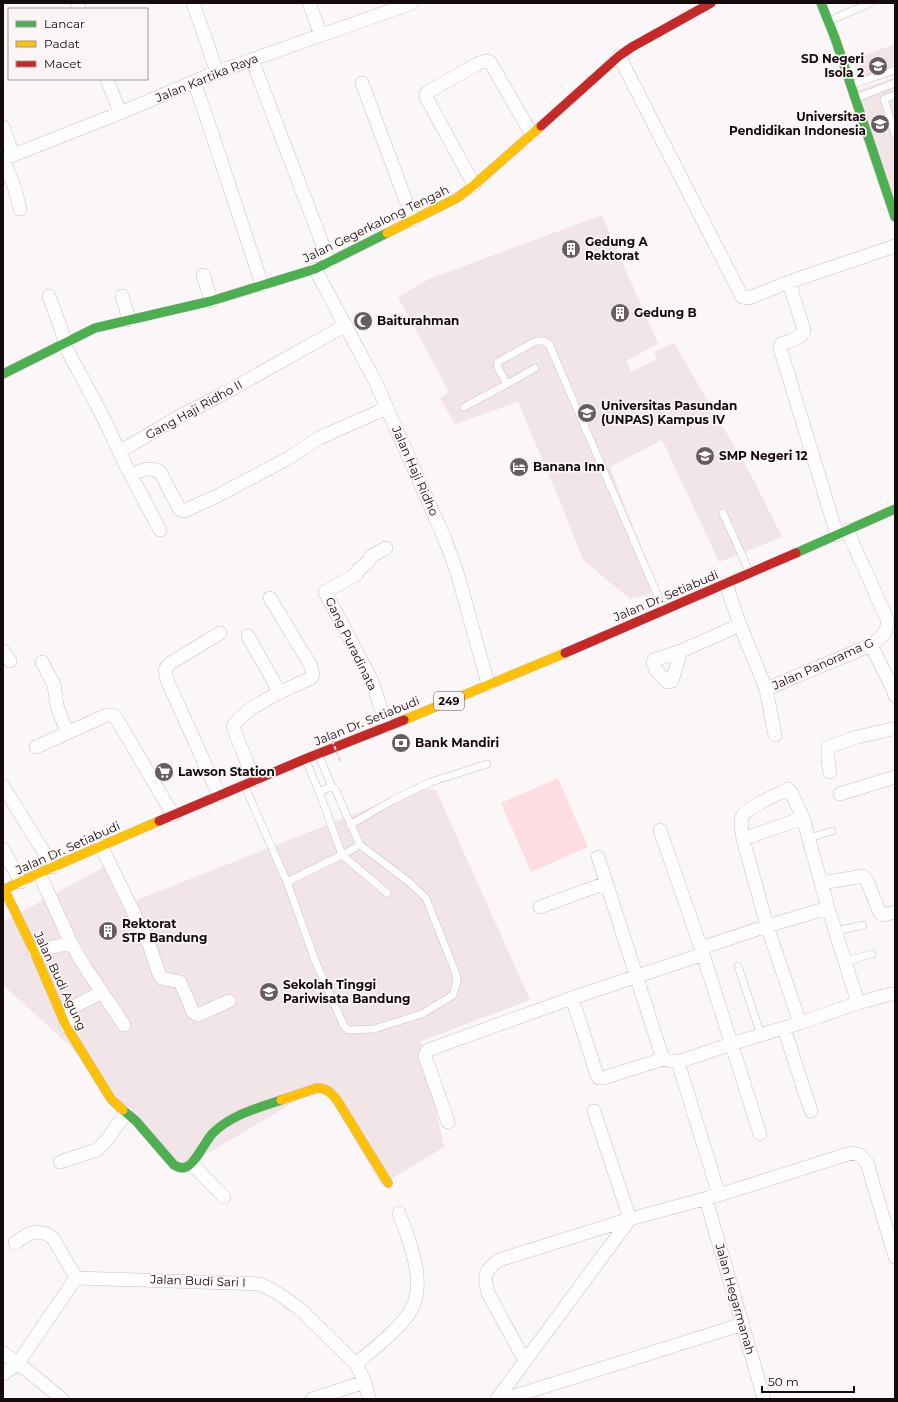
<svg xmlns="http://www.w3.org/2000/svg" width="898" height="1402" font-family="Montserrat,sans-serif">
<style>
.built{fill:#f1e5e7}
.green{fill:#fddde2}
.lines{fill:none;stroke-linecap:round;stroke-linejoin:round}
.lane-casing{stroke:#cac1c2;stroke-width:8}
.street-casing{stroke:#cac1c2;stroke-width:14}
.fast-casing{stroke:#cac1c2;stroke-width:10}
.slow-casing{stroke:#cac1c2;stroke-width:10}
.jam-casing{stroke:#cac1c2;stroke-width:10}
.lane{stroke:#fefefe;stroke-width:7}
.street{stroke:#fefefe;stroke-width:13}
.fast{stroke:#4caf50;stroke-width:9}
.slow{stroke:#ffc107;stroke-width:9}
.jam{stroke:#c62828;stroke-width:9}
.path-bridge{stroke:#d8d7d7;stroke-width:2;stroke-dasharray:4 2;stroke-linecap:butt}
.labels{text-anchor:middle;stroke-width:3.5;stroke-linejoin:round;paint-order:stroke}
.shield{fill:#fcf5f6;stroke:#5a5052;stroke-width:1}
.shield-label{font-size:11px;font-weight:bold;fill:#150a0c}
.poi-label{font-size:12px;font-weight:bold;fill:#150a0c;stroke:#fcf5f6;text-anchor:start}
.street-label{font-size:12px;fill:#150a0c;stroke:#fcf5f6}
</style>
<rect width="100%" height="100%" fill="#fbf6f7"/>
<path class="built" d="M895,44V75L867,83L857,58Z
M895,77V213L854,92Z
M602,215L658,344L626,361L631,372L657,359L654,352L674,343L750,473L782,537L719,562L662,440L610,467L658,593L630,599L583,560L561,503L518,402L455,424L440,398L449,392L398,297L429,279Z
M423,787L436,790L530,1000L421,1041L444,1147L381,1185L323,1085L183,1168L69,1045L3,985V922L111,863L132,902Z"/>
<path class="green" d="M558,778L588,847L531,872L501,803Z"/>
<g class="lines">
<g class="lane-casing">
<path id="lane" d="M829,21L870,3
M851,85L895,70
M895,95L884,99L895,135
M856,98L895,83
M507,384L535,368
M464,407L507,384L497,366L498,362L536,341H543L549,344L663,608
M723,513L749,571
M319,756L332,787
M306,761L320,794
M245,787L287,882L316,963L344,1026L348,1030L374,1029L422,1014L453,995L457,981L455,971L426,898L409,882L360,845L335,789L331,787L321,791L320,794L342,855L387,893
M350,825L393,800L431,782L487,764
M809,838L832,831
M287,882L342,855L360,845
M836,931L863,925
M846,961L872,954
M738,966L761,1035"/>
</g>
<g class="street-casing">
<path id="street" d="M77,3L79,9
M193,3L217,72
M309,3L321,35
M619,56L742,297L749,298L789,282L895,246
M252,60L329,261
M107,79L120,113
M194,82L212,134L262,285
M362,83L413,220
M3,127L13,155
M3,159L120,113L217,72L412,3
M3,159L14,186L20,209
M474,185L426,97V94L428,92L477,64C482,62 485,60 490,62L531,133
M315,269L375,381L444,537L457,572L488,684
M203,275L211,301
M789,282L804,330C802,339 789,341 781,344L780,348L837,535
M49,296L66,343
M122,296L129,320
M64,344L103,417L126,466L160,530
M119,452L180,416L223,394L346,325
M131,476C141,470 149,466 160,472L180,510L184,511L213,498L287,459L319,438L387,408
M386,548L371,556L369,561L358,570L357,574L325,592L371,679L387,726
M726,584L740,625L766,689L775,735
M248,636L280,693
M871,645L892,687L895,696
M3,651L10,661
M681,651L672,681L667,682L656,670L653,663L654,660L681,651L740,625
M42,662L54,685L57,706L67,732
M766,689L871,645C881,638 889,632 887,619L847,530
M36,747L107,715H113L118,721L173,815
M830,772L828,761V747L857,737L893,729
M254,780L233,727C243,707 290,688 311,678L313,675L311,666L270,598
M3,786L53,867
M840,794L895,777
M219,795L167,680L165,670L169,664L220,633
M660,830L701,948L760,1134
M743,839L803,818
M101,846L149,944L159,974L161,978L180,982L193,1012L198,1015L229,1001
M3,849L21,882
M598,857L663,1059
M39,873L71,943L85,967L124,1025
M822,883L863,876L867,881L880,913L883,915L895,912
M540,907L606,883
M701,948L767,926L828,908
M34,951L71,943
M572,998L597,1075L599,1078H603L663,1059L678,1062L731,1044L800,1023L858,1003L891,994H895
M800,1023L767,926L743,839C742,832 740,823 742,817C745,808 779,794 788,789L791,792L803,818L828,908L858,1003
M66,1026L73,1007L102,992
M784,1028L811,1111
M678,1062L719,1195
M448,1122L425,1056L428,1050L572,998L703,954
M60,1162L97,1150L107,1140L126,1112
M192,1164L224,1197
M706,1199L764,1399
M15,1243C28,1233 38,1227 53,1238L76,1278
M3,1353L18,1363L62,1399
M525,1361L488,1293C483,1276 485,1270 499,1260L630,1219L594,1111
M356,1364C372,1350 401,1328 411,1310C427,1282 409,1240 399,1213
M3,1374L18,1363L76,1278L260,1284L276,1292L300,1309L356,1364L365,1382L369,1399
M312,1399L365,1382
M497,1399L630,1219L719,1195L851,1153L860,1155L867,1163L895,1257
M505,1399L743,1324"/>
</g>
<g class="fast-casing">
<path id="fast" d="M821,3L835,38L895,217
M3,374L95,328L211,301L315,269L387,233
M796,553L895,509
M123,1110L136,1121L174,1165C178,1167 181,1169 186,1167C195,1164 205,1142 212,1134C230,1115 258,1108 281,1100"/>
</g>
<g class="slow-casing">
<path id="slow" d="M387,233L457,198L474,185L541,126
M404,720L565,653
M4,889L34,951L66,1026L111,1099L123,1110
M3,890L39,873L159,821
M281,1100L317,1088C327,1088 331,1093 337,1100L388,1183"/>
</g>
<g class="jam-casing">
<path id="jam" d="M541,126L619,56L632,47L711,3
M565,653L796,553
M159,821L305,759L404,720"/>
</g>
<use href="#lane" class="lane"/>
<use href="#street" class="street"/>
<use href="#fast" class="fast"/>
<use href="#slow" class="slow"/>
<use href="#jam" class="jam"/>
<path class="path-bridge" d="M330,735L341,763"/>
</g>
<defs>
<g id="school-disc" transform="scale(1)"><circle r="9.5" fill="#665d5e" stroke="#fcf5f6"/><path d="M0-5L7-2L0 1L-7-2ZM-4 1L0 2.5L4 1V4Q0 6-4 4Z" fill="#fff"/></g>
<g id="university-disc" transform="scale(1)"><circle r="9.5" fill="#665d5e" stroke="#fcf5f6"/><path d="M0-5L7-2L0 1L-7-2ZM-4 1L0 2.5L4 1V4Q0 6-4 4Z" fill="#fff"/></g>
<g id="building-disc" transform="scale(1)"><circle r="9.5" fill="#665d5e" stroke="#fcf5f6"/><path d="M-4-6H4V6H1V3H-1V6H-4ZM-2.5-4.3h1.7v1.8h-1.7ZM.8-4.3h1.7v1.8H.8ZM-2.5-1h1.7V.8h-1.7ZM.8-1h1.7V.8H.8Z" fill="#fff"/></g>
<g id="mosque-disc" transform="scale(1)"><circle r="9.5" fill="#665d5e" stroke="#fcf5f6"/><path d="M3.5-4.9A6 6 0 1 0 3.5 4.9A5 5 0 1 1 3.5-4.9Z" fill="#fff"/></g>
<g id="hotel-disc" transform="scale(1)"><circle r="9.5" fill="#665d5e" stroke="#fcf5f6"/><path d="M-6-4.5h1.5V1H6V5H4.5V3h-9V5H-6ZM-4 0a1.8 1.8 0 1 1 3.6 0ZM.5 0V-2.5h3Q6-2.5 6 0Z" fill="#fff"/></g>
<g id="bank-disc" transform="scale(1)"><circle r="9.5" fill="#665d5e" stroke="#fcf5f6"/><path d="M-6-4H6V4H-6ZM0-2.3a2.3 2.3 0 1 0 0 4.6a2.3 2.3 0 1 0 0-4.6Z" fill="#fff"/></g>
<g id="supermarket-disc" transform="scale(1)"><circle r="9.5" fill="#665d5e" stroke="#fcf5f6"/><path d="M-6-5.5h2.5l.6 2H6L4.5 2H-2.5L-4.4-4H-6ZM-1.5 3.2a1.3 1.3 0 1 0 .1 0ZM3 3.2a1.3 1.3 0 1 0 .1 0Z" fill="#fff"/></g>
</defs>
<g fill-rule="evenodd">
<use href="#school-disc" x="878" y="66"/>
<use href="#university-disc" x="880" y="124"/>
<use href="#building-disc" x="571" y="249"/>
<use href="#building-disc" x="620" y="313"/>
<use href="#mosque-disc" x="363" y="321"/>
<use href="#university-disc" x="587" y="413"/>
<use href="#school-disc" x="705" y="456"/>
<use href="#hotel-disc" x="519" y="467"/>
<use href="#bank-disc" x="401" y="743"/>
<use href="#supermarket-disc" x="164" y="772"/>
<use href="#building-disc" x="108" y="931"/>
<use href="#university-disc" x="269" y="992"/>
</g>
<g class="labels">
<rect class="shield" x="434" y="692" width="30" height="18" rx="3"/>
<g class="shield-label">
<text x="449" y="705">249</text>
</g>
<g class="poi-label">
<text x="864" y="63" text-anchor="end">SD Negeri<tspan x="864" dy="14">Isola 2</tspan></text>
<text x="866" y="121" text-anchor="end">Universitas<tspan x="866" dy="14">Pendidikan Indonesia</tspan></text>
<text x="585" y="246">Gedung A<tspan x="585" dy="14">Rektorat</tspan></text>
<text x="634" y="317">Gedung B</text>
<text x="377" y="325">Baiturahman</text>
<text x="601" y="410">Universitas Pasundan<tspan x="601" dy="14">(UNPAS) Kampus IV</tspan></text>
<text x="719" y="460">SMP Negeri 12</text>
<text x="533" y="471">Banana Inn</text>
<text x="415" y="747">Bank Mandiri</text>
<text x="178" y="776">Lawson Station</text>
<text x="122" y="928">Rektorat<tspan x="122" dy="14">STP Bandung</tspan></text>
<text x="283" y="989">Sekolah Tinggi<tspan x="283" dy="14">Pariwisata Bandung</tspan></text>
</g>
<g class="street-label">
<text transform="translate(207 78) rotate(-22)" y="4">Jalan Kartika Raya</text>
<text transform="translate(376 224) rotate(-26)" y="4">Jalan Gegerkalong Tengah</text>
<text transform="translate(194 410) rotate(-29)" y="4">Gang Haji Ridho II</text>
<text transform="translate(415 471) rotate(66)" y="4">Jalan Haji Ridho</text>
<text transform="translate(666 596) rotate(-23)" y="4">Jalan Dr. Setiabudi</text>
<text transform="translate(351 644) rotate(64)" y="4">Gang Puradinata</text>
<text transform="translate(823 664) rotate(-24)" y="4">Jalan Panorama G</text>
<text transform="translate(367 721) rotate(-22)" y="4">Jalan Dr. Setiabudi</text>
<text transform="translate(68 848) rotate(-24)" y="4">Jalan Dr. Setiabudi</text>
<text transform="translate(60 981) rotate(65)" y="4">Jalan Budi Agung</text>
<text transform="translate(198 1281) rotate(2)" y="4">Jalan Budi Sari I</text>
<text transform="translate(735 1299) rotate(74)" y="4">Jalan Hegarmanah</text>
</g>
</g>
<rect width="898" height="1402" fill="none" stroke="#150a0c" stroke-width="8"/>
<rect x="8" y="8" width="140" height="72" fill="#fcf5f6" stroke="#a09798"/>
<rect x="16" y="21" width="20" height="6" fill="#4caf50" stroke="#a09798"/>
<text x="44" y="28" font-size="12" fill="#150a0c">Lancar</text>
<rect x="16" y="41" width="20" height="6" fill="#ffc107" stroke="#a09798"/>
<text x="44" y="48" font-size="12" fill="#150a0c">Padat</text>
<rect x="16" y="61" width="20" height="6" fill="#c62828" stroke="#a09798"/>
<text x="44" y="68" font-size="12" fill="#150a0c">Macet</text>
<path d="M762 1386v6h92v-6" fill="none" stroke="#150a0c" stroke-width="2"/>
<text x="768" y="1386" font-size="12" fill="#150a0c" stroke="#fcf5f6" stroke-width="3" paint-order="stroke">50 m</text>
</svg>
